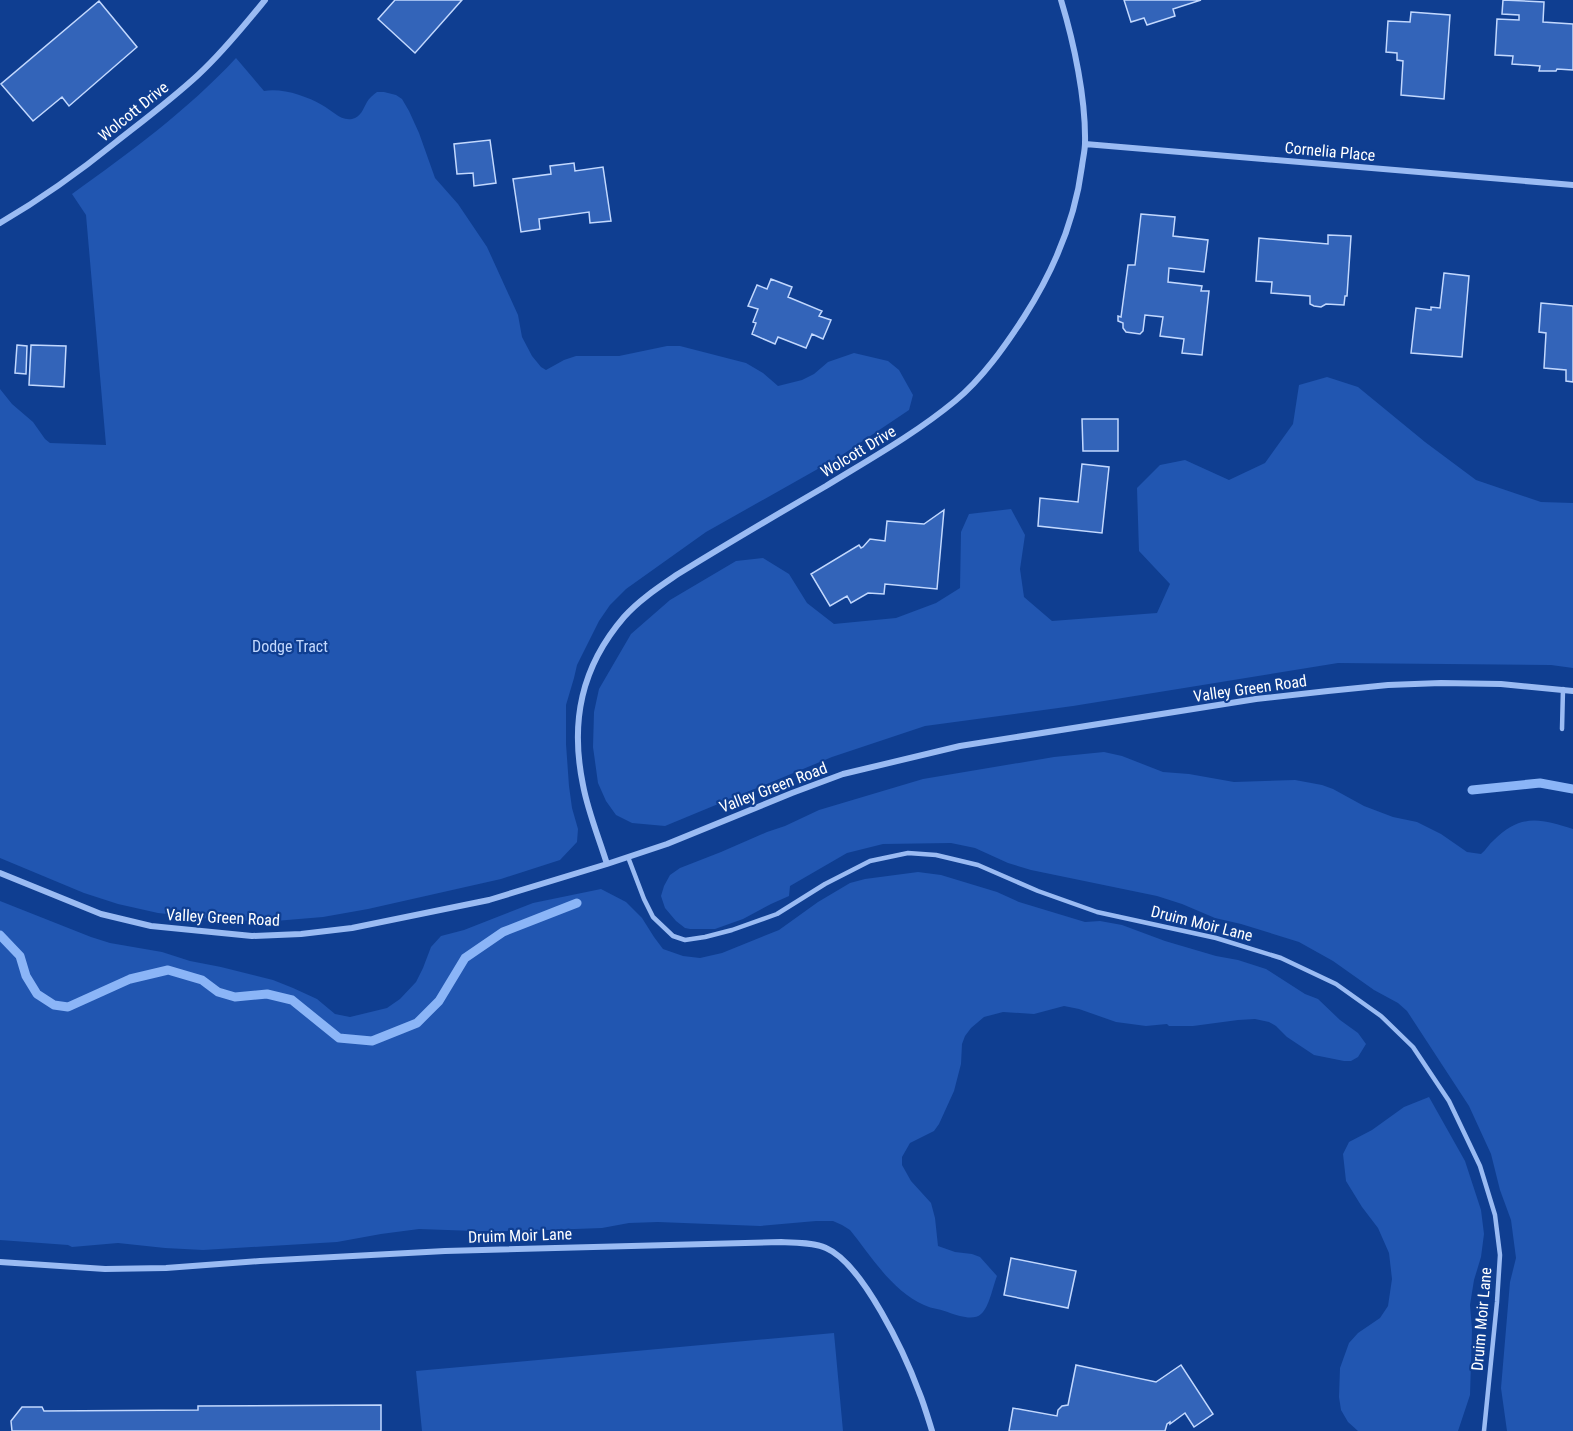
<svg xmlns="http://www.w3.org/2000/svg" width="1573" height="1431" font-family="'Roboto Condensed',sans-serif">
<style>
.green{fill:#2156b1}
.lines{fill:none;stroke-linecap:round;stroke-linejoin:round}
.stream{stroke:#8bb5f7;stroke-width:9}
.building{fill:#3364b9;stroke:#c2d8fe;stroke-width:1.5}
.service{stroke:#9abbf3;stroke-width:4.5}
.minor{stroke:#9abbf3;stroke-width:6}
.labels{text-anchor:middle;stroke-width:4.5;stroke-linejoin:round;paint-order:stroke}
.street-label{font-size:16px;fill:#fff;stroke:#0f3e91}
.park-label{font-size:16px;fill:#c2d8fe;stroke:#0f3e91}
</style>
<rect width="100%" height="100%" fill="#0f3e91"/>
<path class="green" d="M236,58L264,91C283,88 306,96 322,105C332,110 340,121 352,119C361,117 363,109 367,102C369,98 373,95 377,92H384L396,95L402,99L409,111L419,133L435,178L458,204L487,247L518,315L522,337L532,356L541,367L546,370L564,360L576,356H619L667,346H680L746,363L763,373L778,386L802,380L814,374L828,362L854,353L888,361L899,370L913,395L909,410L839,457L706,532L626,589L610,605L599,621L577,665L574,678L566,705V744L569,786L572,808L578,829L577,842L560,860L501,879L368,909L323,917L275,921L221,920L158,913L118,904L84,893L0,858V389L12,404L33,422L45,439L50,443L106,445L86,215L72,194C129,153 188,110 236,58Z
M1327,377L1358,387L1425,442L1476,480L1541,502L1573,503V668L1551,665L1338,663L1073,706L925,726L832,757L665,826L632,823L616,815L606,801L598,783L593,747L594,712L599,689L631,634L670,600L736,561L763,558L789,574L807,603L834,624L896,618L936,603L960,588L961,532L969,514L1011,509L1025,535L1020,569L1024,597L1052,621L1157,613L1170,584L1139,551L1137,488L1160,465L1185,460L1229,480L1265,463L1293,424L1299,385Z
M1104,752L1122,756L1163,772L1189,774L1234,782L1295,780L1322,785L1333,789L1364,806L1393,817L1417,822L1441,834L1467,852L1481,854C1486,850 1489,844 1494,840C1521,813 1541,819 1573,829V1431H1507L1501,1388L1510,1282L1516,1258L1511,1220L1500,1190L1491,1154L1469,1106L1407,1011L1398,1003L1374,990L1333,961L1299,942L1241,924L1215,918L1182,904L1157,896L1031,870L1008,863L975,848L951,843L883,844L847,853L790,886L789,896L771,904L743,919L715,929H690L685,928L676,921L665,908L661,896L664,886L670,875L680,868L721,852L767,832L785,826L819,810L923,779L1054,757Z
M918,872L941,875L997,892L1019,902L1085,922L1100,921L1122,925L1165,941L1216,956L1238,960L1266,969L1305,994L1318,999L1340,1020L1358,1033L1366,1044L1358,1057L1351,1061H1344L1314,1055L1287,1037L1276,1026L1269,1022L1255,1019L1238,1020L1193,1026H1169L1167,1024L1146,1026L1116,1022L1079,1009L1064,1006L1034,1014L1003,1012L984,1017L971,1028L965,1036L962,1044L961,1064L954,1091L939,1124L934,1131L910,1143L902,1157V1165L911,1181L931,1203L935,1218L938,1246L955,1252L972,1254L980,1257L997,1276C993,1286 989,1308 981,1314C974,1321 959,1316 950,1313C942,1309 932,1309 924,1305C892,1291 871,1256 850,1230L842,1225L833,1221H816L760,1226L658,1222L629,1223L602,1228L520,1231H475L419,1229L381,1234L337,1242L203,1250L165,1248L118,1243L72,1247L68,1245L0,1240V901L91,937L110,943L162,952L190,961L221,967L273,980L293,988L317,999L335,1014L350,1017L387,1008L400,999L416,982L423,968L431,947L441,936L464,930L533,903L601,889L626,902L642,918L654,937L663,949L683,956L700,958L722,953L779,930L818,902L850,883L865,879Z
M1429,1097L1465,1161L1481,1210L1484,1234L1481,1257L1474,1280L1470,1305L1472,1330L1470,1395L1458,1431H1358L1348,1422L1341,1410L1339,1397L1340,1368L1349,1343L1358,1333L1380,1318L1388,1306L1392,1279L1389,1253L1378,1228L1362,1207L1346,1181L1343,1154L1349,1142L1372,1130L1404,1107Z
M834,1333L843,1431H422L416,1371Z"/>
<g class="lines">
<path class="stream" d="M1472,790L1540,783L1573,789
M0,935L20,956L26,976L37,994L54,1005L68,1007L130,979L168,970L202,980L218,992L235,997L267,994L292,1000L339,1038L372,1041L417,1023L439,1001L465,958L503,932L577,903"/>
</g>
<path class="building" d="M395,0H462L415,53L378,19Z
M1124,0H1201L1173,9L1175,16L1147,25L1144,18L1131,22Z
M1503,0L1544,2L1543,22L1573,24V70L1557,69L1556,71H1539L1540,66L1512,64L1513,56L1495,55L1497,19L1519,20V15L1502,14Z
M99,1L137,47L69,106L62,97L33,121L1,84Z
M1411,12L1450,15L1444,99L1401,95L1403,61L1397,60V53L1386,52L1388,21L1410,22Z
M490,140L496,183L474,186L473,173L457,174L454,144Z
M574,163L575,171L603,167L611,221L590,223L589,212L539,219L540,229L521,232L513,179L551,174L550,166Z
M1141,214L1175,217L1173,236L1208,240L1204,272L1169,268L1168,282L1202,286L1201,291H1209L1202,355L1182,353L1184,339L1160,336L1163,317L1145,315L1143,331L1140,334L1126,332L1123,328V323L1118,321V316L1121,317L1128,265H1135Z
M1328,235L1351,236L1347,296H1345L1344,305L1326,304L1321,307L1314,306L1310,304V296L1271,293L1272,282L1256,281L1259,238L1328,244Z
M1444,273L1469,276L1462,357L1411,353L1416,308L1431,310V307L1440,308Z
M771,279L792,287L788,297L822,311L819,316L831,320L823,339L812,334L806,348L778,337L775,344L752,334L756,323L753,322L758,309L748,306L757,285L767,289Z
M1541,303L1573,306V382L1566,381V370L1544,368L1546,333L1539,332Z
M17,345L27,346L26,374L15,373Z
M31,345L66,346L64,387L29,385Z
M1082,419H1118V451H1083Z
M1082,464L1109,467L1102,533L1038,526L1040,498L1078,502Z
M944,510L937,589L885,584L884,594L868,593L851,603L847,596L830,606L811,574L859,545L861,548L863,547L870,539L885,541L887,521L924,524Z
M1011,1258L1076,1271L1068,1308L1004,1295Z
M1076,1365L1156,1382L1181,1365L1213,1414L1194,1427L1185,1413L1170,1424V1422L1167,1424L1165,1431H1009L1013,1408L1057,1416L1058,1410L1062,1406L1068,1405Z
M381,1405V1431H12L11,1421L22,1407H42L44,1411L198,1410V1406Z"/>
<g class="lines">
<path class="service" d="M1562,729L1563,689
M628,857L644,899L653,917L673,936L685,940L705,937L732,930L777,914L825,884L870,861L908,853L936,855L978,865L1038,891L1097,912L1216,938L1281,958L1336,984L1381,1016L1413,1047L1449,1101L1480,1166L1495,1215L1500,1255L1497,1302L1484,1431"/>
<path class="minor" d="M1085,144L1573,185
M0,223C41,199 79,172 116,142C144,120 172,99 198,75C222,53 244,26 265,0
M607,864C599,838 588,812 583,785C570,722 581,667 624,617C639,600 659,587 678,574C727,544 776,515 826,486C870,459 915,434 955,401C982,379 1005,346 1024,317C1054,270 1075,221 1082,166C1083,158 1085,150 1085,143C1086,99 1074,43 1061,0
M0,873L101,914L151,926L252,936L301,934L352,928L489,900L607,864L667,844L792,793L843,774L960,746L1256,699L1328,691L1388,685L1441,683L1501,684L1573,691
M0,1262L105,1269L166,1268L260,1261L445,1251L781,1242C795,1243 813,1242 826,1248C863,1264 905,1354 919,1392C924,1404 928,1418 932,1431"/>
</g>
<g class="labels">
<g class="street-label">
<text transform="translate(133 111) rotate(-39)" y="6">Wolcott Drive</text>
<text transform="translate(1330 151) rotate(5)" y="6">Cornelia Place</text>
<text transform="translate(858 451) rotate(-31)" y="6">Wolcott Drive</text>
<text transform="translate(1250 688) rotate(-8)" y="6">Valley Green Road</text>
<text transform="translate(773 787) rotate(-21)" y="6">Valley Green Road</text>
<text transform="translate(223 917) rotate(3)" y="6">Valley Green Road</text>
<text transform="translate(1202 923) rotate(14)" y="6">Druim Moir Lane</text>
<text transform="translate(520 1235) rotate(-2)" y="6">Druim Moir Lane</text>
<text transform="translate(1481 1319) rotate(-85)" y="6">Druim Moir Lane</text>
</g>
<g class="park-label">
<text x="290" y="652">Dodge Tract</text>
</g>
</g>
</svg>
